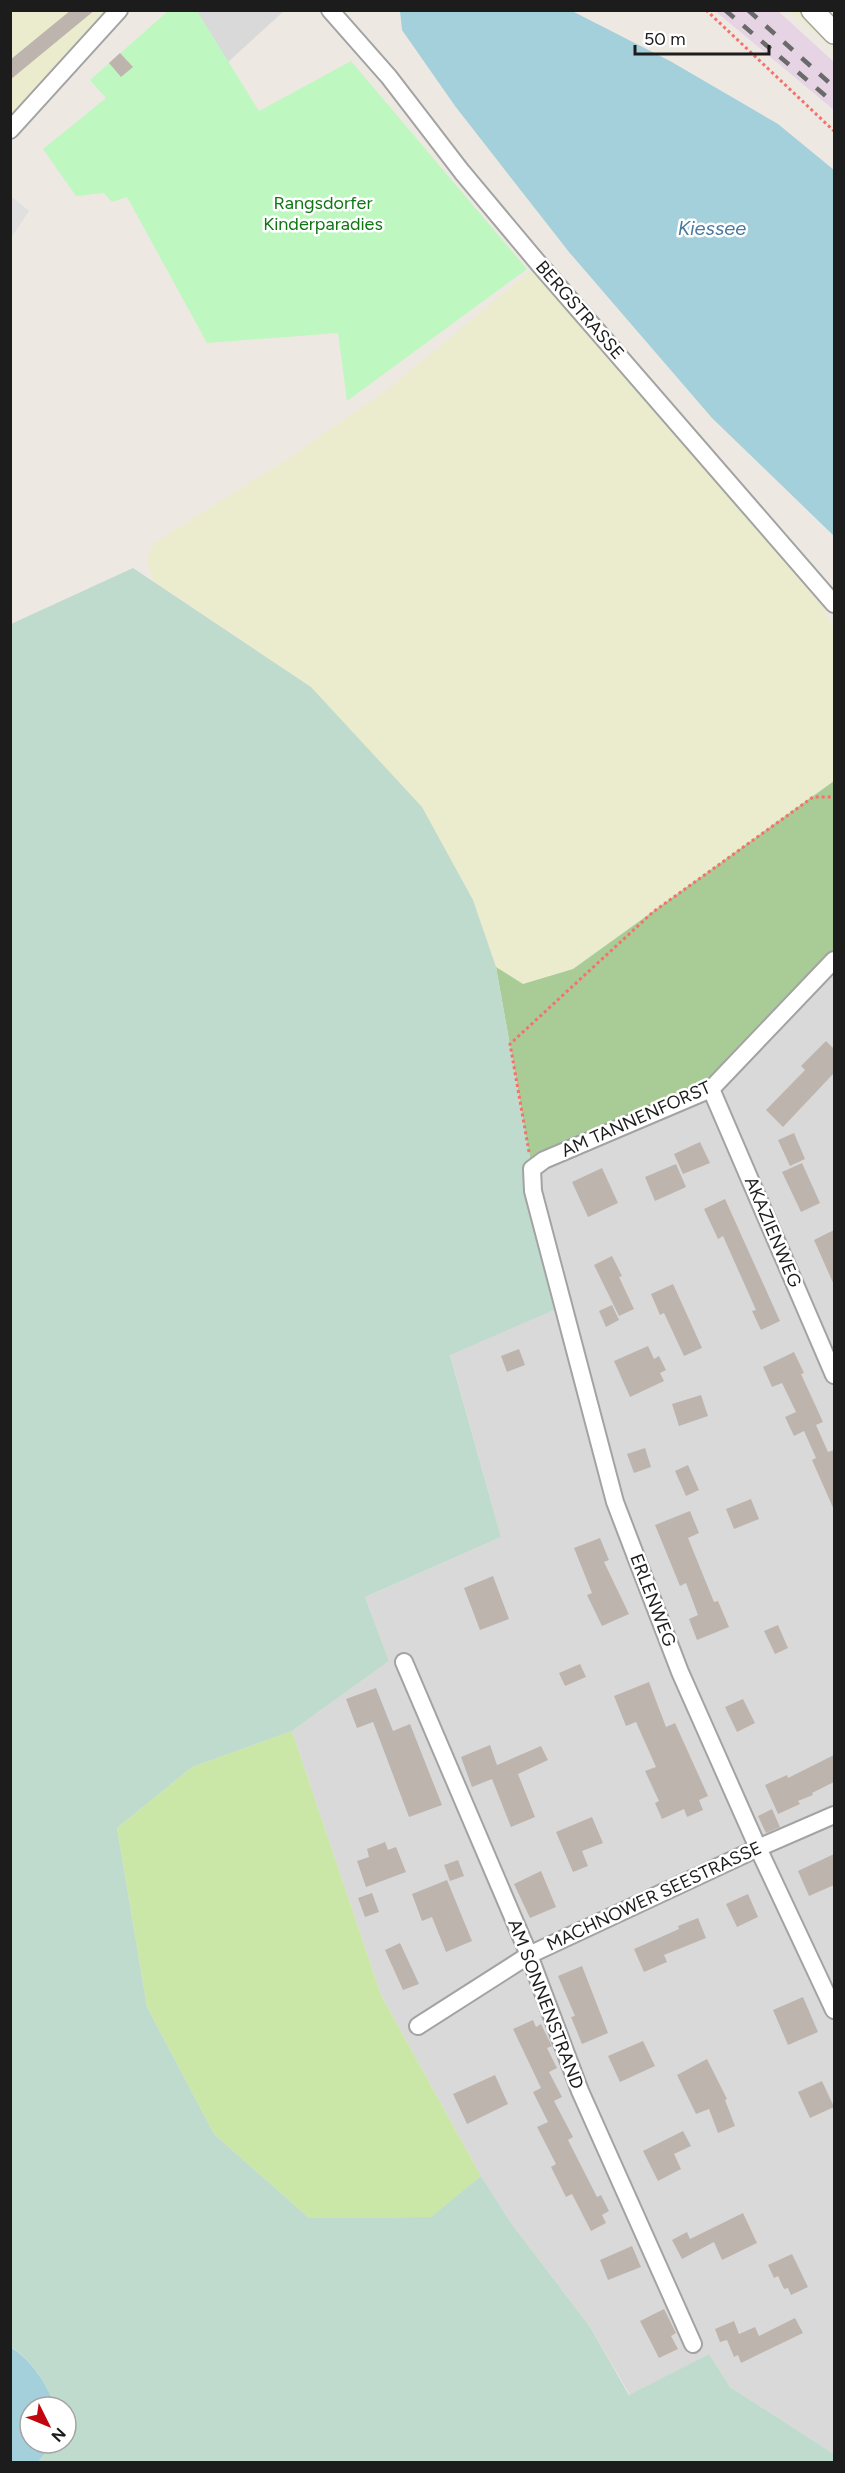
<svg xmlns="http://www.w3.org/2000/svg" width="845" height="2473" font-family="Figtree,sans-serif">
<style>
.residential{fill:#dad9d9}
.industrial{fill:#e6d4e4}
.farmland{fill:#ebeccd}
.grass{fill:#cae7a8}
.forest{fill:#a9cc97}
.wetland{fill:#bfdbcd}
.park{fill:#bff7c0}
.parking{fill:#e0e0e0}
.water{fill:#a3d0da}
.building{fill:#bdb4ae}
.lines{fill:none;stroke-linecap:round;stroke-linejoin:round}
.minor-casing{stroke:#a3a3a3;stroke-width:20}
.tertiary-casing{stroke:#a3a3a3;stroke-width:24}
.path{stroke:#f5726a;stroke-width:3;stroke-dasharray:3 3;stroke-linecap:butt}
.minor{stroke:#fff;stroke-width:16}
.tertiary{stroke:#fff;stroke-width:21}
.rail{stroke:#6a6a6a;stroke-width:4.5;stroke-dasharray:12 12;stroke-linecap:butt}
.labels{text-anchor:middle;stroke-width:5;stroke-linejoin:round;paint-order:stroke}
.park-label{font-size:18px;fill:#0e7612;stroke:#fff}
.street-label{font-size:18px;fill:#1c1c1c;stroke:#fff}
.water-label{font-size:20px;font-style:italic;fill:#4979a0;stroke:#fff}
</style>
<rect width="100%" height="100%" fill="#ede9e2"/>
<path class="residential" d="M170,11H284L216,73Z
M834,960V2454L730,2387L709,2354L630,2395L590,2327L511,2223L481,2176L381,1995L292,1731L389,1661L365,1597L501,1537L450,1354L563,1305L532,1169Z"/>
<path class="industrial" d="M715,11H778L834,62V110Z"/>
<path class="farmland" d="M11,11H113L11,129Z
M789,11H834V50Z
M539,264L804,569L834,630V781L573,969L523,984L496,967L473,900L311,687L153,581L147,559L154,543L289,458L387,390Z"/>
<path class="grass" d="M292,1731L381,1995L481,2176L432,2217L309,2218L214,2134L147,2007L117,1828L192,1767Z"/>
<path class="forest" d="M834,781V960L711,1089L532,1169L496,967L523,984L573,969Z"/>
<path class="wetland" d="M133,568L311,687L422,807L473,900L496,967L532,1169L563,1306L450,1355L501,1537L365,1597L389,1661L292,1731L192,1767L117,1828L147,2007L214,2134L309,2218L431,2217L481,2176L511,2223L590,2327L629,2395L709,2354L730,2387L834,2454V2462H38L53,2443H66V2407H55C48,2385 30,2358 11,2347V624Z"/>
<path class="park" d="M168,11H197L259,111L351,61L527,269L347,401L338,333L207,343L127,197L112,202L104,193L76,196L43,149L106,98L90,80Z"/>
<path class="parking" d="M11,196L29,211L11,238Z"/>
<path class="water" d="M400,11H572L670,61L778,124L834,170V536L712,418L569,252L455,106L402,30Z
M10,2347C30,2358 48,2385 55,2407H30V2443H53L38,2462H11Z"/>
<path class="building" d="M71,10H95L10,80V60Z
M120,53L133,67L121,77L109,63Z
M826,1041L834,1049V1073L783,1127L766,1110L805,1070L801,1066Z
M794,1133L805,1159L790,1166L778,1140Z
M700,1142L710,1163L683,1174L674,1154Z
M802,1163L820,1203L801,1212L782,1172Z
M676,1164L686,1187L655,1201L645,1177Z
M602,1168L618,1203L588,1217L572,1182Z
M725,1199L780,1321L761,1330L752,1311L756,1310L723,1236L718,1239L704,1209Z
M834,1230V1285L814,1240Z
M612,1256L622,1276L619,1277L634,1309L619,1316L594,1265Z
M673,1284L702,1348L684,1356L664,1313L660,1315L651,1294Z
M612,1305L619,1320L606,1327L599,1311Z
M648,1346L654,1359L659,1356L666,1370L660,1373L664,1381L630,1397L614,1361Z
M519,1349L525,1365L507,1372L501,1356Z
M794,1352L804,1373L801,1374L823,1422L816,1425L828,1452L834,1450V1510L812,1460L816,1458L804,1431L794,1436L785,1417L796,1412L782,1383L772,1387L763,1367Z
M701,1395L708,1416L679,1426L672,1404Z
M645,1448L651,1467L634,1473L627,1454Z
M688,1465L699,1490L686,1496L675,1471Z
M751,1499L759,1519L734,1529L726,1509Z
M690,1511L699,1533L688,1538L714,1602L718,1601L729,1627L697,1640L689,1619L698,1615L686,1583L680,1586L655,1525Z
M600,1538L609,1560L604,1562L629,1614L602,1626L587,1595L592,1593L574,1548Z
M493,1576L509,1619L480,1630L464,1588Z
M778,1625L788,1648L775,1654L764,1631Z
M580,1664L586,1677L565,1686L559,1673Z
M649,1682L666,1727L675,1723L708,1796L699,1800L703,1810L687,1817L684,1809L662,1819L655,1803L659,1801L645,1771L656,1767L636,1722L626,1726L614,1696Z
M376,1688L393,1731L410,1724L442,1805L409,1817L373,1722L357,1728L346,1699Z
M743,1699L755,1723L737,1732L725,1707Z
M490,1745L497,1765L541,1746L548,1760L518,1774L535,1817L511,1827L492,1779L472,1787L461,1757Z
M834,1755V1782L812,1793L813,1795L798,1801L800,1804L778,1814L765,1785L787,1775L788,1778Z
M772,1809L780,1827L766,1833L758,1816Z
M592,1817L603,1843L582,1851L588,1866L573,1872L556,1832Z
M385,1842L388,1850L396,1847L406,1872L366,1887L357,1861L369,1857L367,1849Z
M834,1854V1885L809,1896L798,1871Z
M458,1860L464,1876L450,1881L444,1865Z
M541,1871L556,1907L530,1918L514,1884Z
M447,1880L472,1941L446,1952L432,1917L422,1921L412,1894Z
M372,1893L379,1912L365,1917L358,1898Z
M748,1894L758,1917L737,1927L726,1904Z
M698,1918L706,1938L664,1955L667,1962L644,1972L634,1949L679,1929L678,1926Z
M400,1943L419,1984L403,1990L385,1950Z
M582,1966L608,2033L582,2044L571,2017L575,2016L558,1976Z
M803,1997L818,2032L788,2045L773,2010Z
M533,2020L536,2027L541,2024L552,2046L547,2048L557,2068L549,2072L562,2097L554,2101L573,2137L568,2140L597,2197L601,2195L609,2211L602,2215L606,2223L591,2231L572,2194L566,2197L551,2167L556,2164L537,2127L548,2122L533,2092L541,2088L513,2029Z
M643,2041L655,2066L620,2082L608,2056Z
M707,2059L727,2099L725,2100L735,2126L718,2133L709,2109L696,2114L677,2075Z
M495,2075L508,2104L467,2124L453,2094Z
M822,2081L834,2107L810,2118L798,2092Z
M683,2131L691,2146L674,2154L681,2169L658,2181L643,2151Z
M743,2213L757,2243L722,2260L714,2242L682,2259L672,2240L687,2232L690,2239Z
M632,2246L641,2267L608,2280L600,2260Z
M792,2254L808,2287L791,2295L788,2288L784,2289L778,2276L774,2278L768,2265Z
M664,2309L676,2333L671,2336L678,2349L659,2358L640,2321Z
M795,2318L803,2333L741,2363L738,2355L734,2357L727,2340L720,2342L715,2329L734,2321L739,2334L755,2327L759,2336Z"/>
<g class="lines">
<g class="minor-casing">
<path id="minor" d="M330,10L389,77L462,172L539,264L834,604
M10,130L119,10
M834,960L711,1089L544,1160L532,1169L533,1191L615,1502L680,1672L758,1848L834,2010
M711,1089L834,1375
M404,1662L529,1955L580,2091L693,2344
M418,2026L529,1955L758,1848L834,1815"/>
</g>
<g class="tertiary-casing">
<path id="tertiary" d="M812,10L834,33"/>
</g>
<path class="path" d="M706,10L834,131
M529,1152L510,1044L653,912L813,797H834"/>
<use href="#minor" class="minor"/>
<use href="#tertiary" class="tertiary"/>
<path class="rail" d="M725,10L834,103
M748,10L834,87"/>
</g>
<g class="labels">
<g class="park-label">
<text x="323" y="209">Rangsdorfer<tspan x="323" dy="21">Kinderparadies</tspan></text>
</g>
<g class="street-label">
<text transform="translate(580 310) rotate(49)" y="6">BERGSTRASSE</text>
<text transform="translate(636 1119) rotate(-24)" y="6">AM TANNENFORST</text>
<text transform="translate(773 1232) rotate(67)" y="6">AKAZIENWEG</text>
<text transform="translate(653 1600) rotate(69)" y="6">ERLENWEG</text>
<text transform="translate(654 1896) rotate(-25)" y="6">MACHNOWER SEESTRASSE</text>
<text transform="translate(546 2004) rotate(69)" y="6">AM SONNENSTRAND</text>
</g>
<g class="water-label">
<text x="712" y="235">Kiessee</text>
</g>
</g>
<rect width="845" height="2473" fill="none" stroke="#1c1c1c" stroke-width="24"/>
<g transform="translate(48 2425) rotate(133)"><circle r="28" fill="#ffffff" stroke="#a4a4a4" stroke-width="1.5"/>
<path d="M0-4.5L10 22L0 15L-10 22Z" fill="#c2060f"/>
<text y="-9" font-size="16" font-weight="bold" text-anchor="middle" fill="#1c1c1c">N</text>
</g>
<path d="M635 45v9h134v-9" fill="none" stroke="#1c1c1c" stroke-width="3"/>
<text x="644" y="45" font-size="18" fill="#1c1c1c" stroke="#ffffff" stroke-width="4.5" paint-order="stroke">50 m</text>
</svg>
